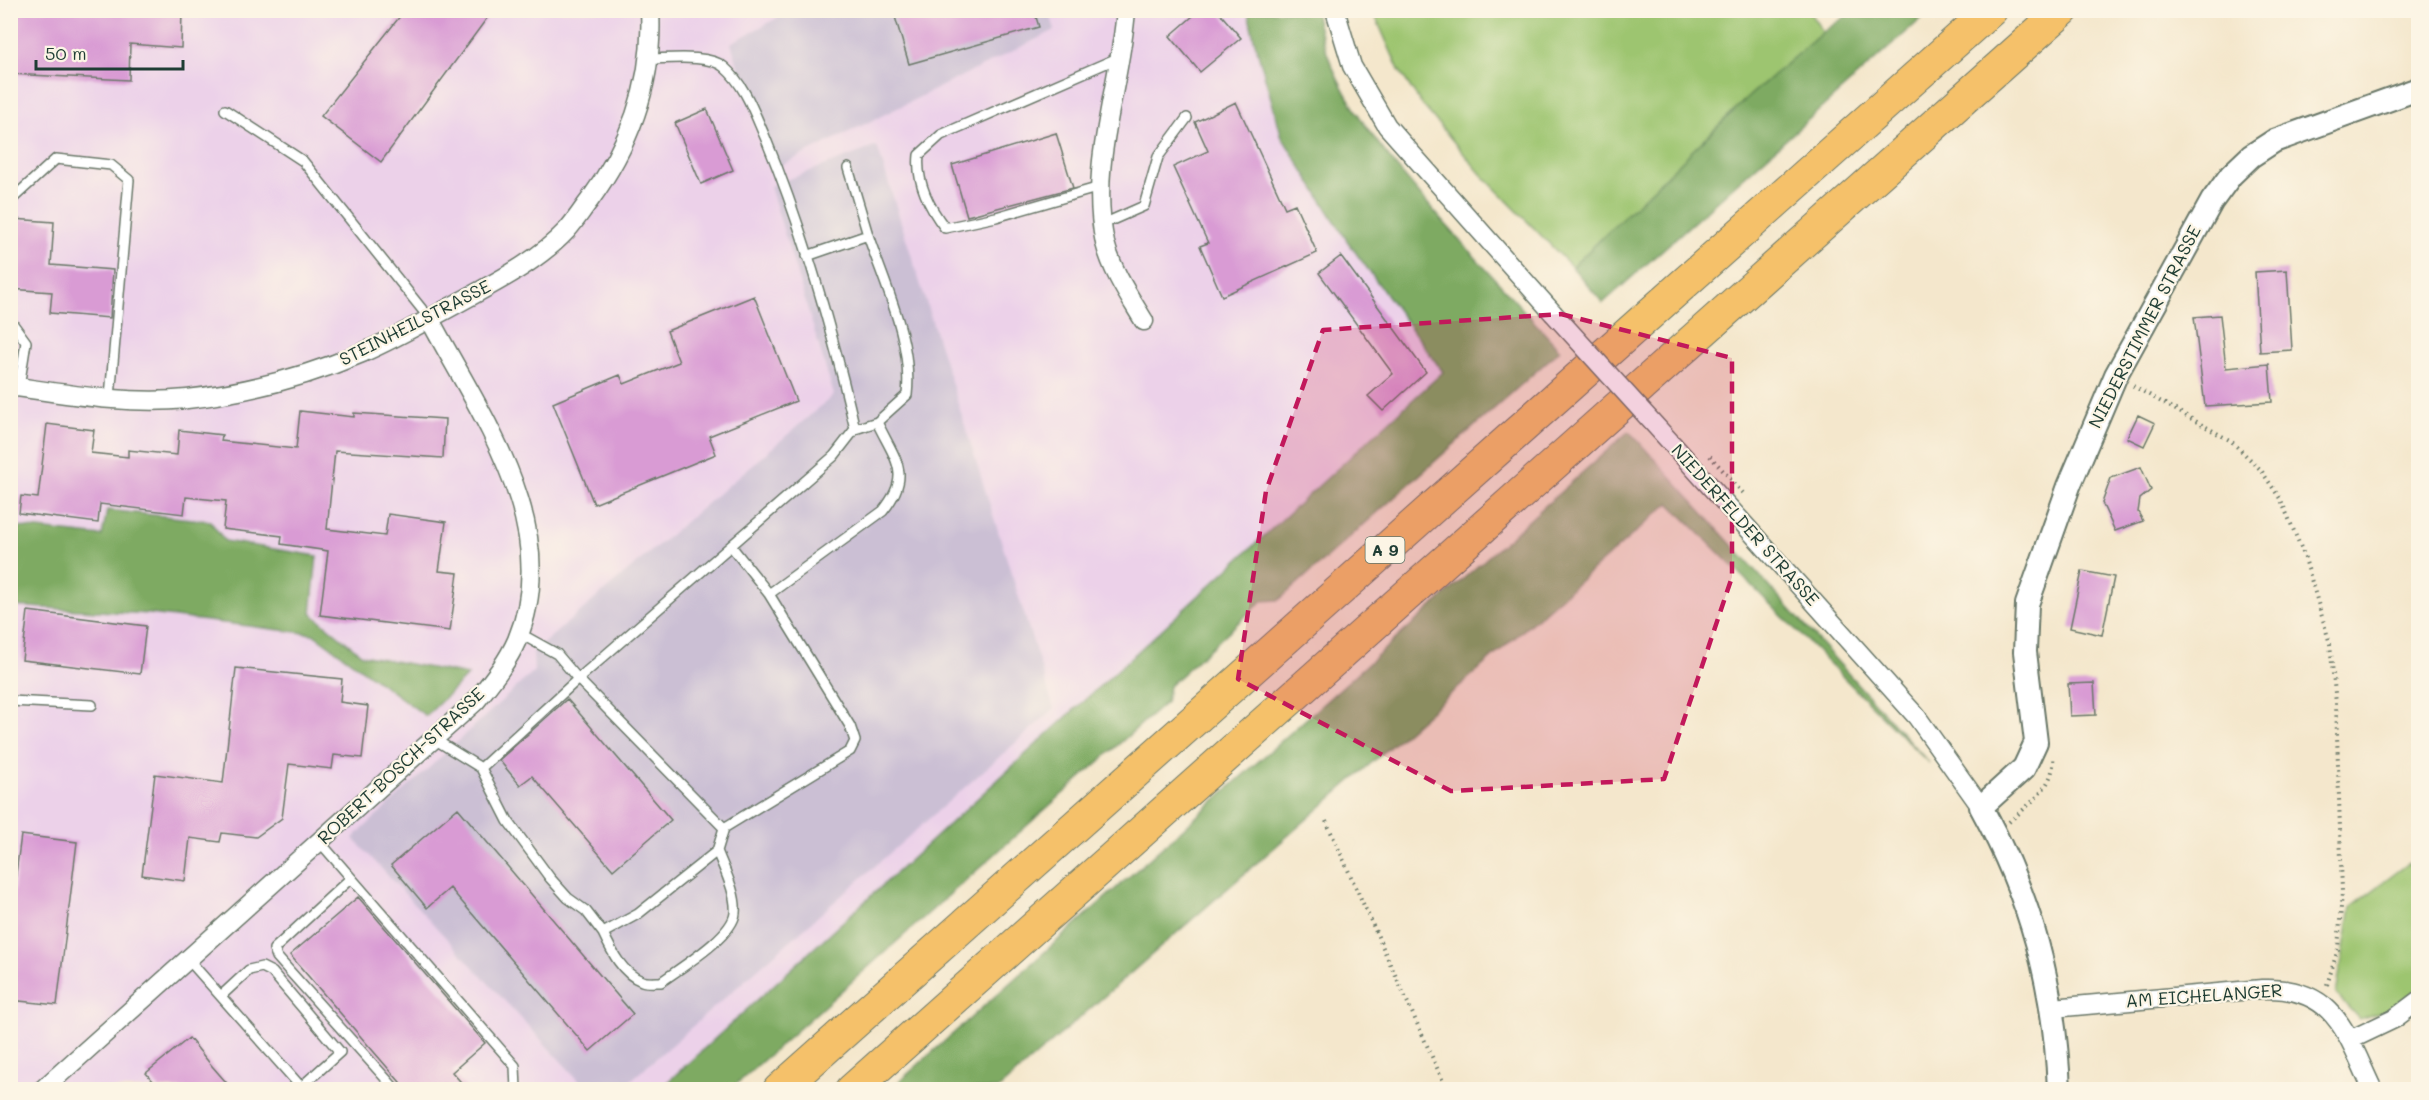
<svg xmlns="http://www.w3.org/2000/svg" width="2429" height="1100" font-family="Mali,sans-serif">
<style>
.built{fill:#ecd1e9}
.industrial{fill:#cbbfd4}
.green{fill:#9dc570;stroke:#5e8152;stroke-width:1.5}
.forest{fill:#7eaa62;stroke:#4e744b;stroke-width:1.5}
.building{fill:#d99bd4}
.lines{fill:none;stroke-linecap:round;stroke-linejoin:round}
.service-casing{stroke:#6a7869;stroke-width:12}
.minor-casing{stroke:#6a7869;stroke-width:21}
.tertiary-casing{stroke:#6a7869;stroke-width:26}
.motorway-casing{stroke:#6a7869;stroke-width:34}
.path{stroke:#6a7869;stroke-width:4;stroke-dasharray:1.5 4.5;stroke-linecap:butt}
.service{stroke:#fff;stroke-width:9}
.minor{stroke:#fff;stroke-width:18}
.tertiary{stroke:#fff;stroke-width:22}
.motorway{stroke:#f5c16b;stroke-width:32}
.minor-bridge-casing{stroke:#6a7869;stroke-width:21;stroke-linecap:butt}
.minor-bridge{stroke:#fff;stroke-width:18}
.marked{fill:#c2185b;fill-opacity:0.2;stroke:#c2185b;stroke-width:4.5;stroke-dasharray:12 8;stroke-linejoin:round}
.labels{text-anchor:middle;stroke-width:4.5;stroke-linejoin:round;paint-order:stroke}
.shield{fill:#fcf5e5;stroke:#617469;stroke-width:1.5}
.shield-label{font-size:16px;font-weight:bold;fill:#1f3d34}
.street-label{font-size:18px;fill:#1f3d34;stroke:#fcf5e5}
</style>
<rect width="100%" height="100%" fill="#fcf5e5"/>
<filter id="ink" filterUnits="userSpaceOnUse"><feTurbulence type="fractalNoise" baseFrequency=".0167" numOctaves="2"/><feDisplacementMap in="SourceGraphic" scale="12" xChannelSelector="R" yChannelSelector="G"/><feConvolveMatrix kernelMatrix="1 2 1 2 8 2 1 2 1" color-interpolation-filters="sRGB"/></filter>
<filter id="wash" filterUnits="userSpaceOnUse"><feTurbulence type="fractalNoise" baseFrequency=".008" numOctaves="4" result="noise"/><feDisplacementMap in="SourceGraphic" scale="24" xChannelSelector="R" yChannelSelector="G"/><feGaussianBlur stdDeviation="1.35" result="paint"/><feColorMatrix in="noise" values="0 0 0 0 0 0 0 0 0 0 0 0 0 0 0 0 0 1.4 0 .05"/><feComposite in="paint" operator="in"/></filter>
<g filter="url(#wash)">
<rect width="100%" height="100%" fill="#f4e7cc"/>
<path class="built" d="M11,11H1248L1254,39L1282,137L1348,242L1443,371L660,1089H11L10,606L150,614L313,634L426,716L468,675L362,655L311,613L317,556L225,541L107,510L102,536L11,526Z"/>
<path class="industrial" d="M792,10L1049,11L1055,30L770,171L731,43Z
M877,146L1054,709L621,1089H587L353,838L534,671L533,652L834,395L770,186Z"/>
<path class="green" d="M1808,10L1823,32L1747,98L1572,267L1481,174L1420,102L1399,70L1373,11Z
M2409,863L2418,876V988L2389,1010L2359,1019L2336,994L2351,907Z"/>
<path class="forest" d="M1855,10L1930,11L1603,303L1572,267L1747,98L1823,32Z
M1248,11H1315C1331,92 1382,151 1435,212C1476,259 1518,304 1560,350L1279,600L1262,601L1169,686L1166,702L731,1089H660L1443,372L1348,242L1282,137L1254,39Z
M1629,431L1929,763L1669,503L998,1089H891Z
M107,510L210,521L225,541L317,556L311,613L362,655L468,675L426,716L313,634L150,614L11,606V526L102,536Z"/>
<g id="blocks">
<path class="building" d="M10,10H182L181,48L130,44L129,80L10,74Z
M405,10H493L381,162L321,116Z
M893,10H1034L1039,27L909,64Z
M1200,10H1217L1241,38L1200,72L1170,36Z
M1236,102L1285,208L1295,204L1317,253L1222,296L1200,246L1208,243L1173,167L1208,151L1195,122Z
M707,109L733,170L701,184L675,123Z
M1056,133L1073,188L967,216L952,165Z
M13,219L54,222L51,265L113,270L110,318L50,313L52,292L10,289Z
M1341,256L1426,372L1383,411L1368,396L1393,374L1319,273Z
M2287,270L2292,350L2260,352L2255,272Z
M754,296L796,401L709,436L716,454L594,504L553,403L620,375L624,384L679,362L667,331Z
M2220,315L2226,368L2269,364L2272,402L2205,406L2194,317Z
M300,411L354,417V413L445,419L443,458L335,451L327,529L385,536L388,514L446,522L439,571L458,573L450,631L320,615L328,551L281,544L282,536L223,529L226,501L186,497L184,514L100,504L98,523L19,513L21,496L38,498L47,424L94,430L91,453L128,457V450L177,455L179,430L222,435L221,441L296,449Z
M2138,415L2155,423L2144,446L2127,438Z
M2141,467L2151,490L2140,499L2138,512L2143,521L2115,531L2102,503L2111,478Z
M2082,571L2114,577L2102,635L2070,628Z
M28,611L146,626L140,674L22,660Z
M236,668L342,679L340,702L368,706L362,758L334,755L332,769L289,764L282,818L256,837L222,833L220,842L190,838L185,881L142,875L155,774L223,783Z
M2094,683L2096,715L2070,716L2068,684Z
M567,699L671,820L613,870L532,776L520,785L499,760Z
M458,808L633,1014L590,1051L450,888L427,908L391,865Z
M21,835L77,842L57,1005L10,1000V920Z
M358,897L485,1043L452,1072L467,1089H406L290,955Z
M189,1038L212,1066L232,1089H160L146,1073Z"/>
</g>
</g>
<g filter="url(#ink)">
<use href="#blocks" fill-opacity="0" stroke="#6a7869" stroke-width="1.5"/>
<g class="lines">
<g class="service-casing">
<path id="service" d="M225,110L303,161L429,318
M848,168L868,235
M1100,187L996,217L945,228C929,207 916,182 919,155L941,135L1120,57
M10,201L56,159L111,165L129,180L110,397
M1103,224L1144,206L1158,157L1187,118
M807,256L868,235C885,286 913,341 907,395L877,422L855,429
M10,320L26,342L19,387
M731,546L769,594L883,511C913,474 895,460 877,422
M519,633L557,654L578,679L834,456L855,429C832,330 804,231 765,137C754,112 745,85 724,67C709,54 668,59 649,59
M10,701L92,705
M434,739L481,768L508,821L550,878L568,898L586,911L603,933L638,914L717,851L724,828L578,679L481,768
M724,828L850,751L855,741L850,726L769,594
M319,841L515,1066L516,1090
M351,878L274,949L277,957L396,1090
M603,933C611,950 622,974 642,981C647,983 656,982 661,982C680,968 733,936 735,913C737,894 724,869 717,851
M187,958L301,1087L340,1052L272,972L262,967L249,970L222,995"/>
</g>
<g class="minor-casing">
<path id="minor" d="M1126,10C1120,89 1088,164 1105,243C1112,271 1129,296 1144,321
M1335,10L1352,66L1387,126L1553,313
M10,386C67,394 129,405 187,399C247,392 306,377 362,353C395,339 427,320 458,303C496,282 537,262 567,230C575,221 582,210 589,201C630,145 654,80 650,10
M1674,446L1917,717L1981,807
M2053,1008L2262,989C2336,986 2346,1034 2373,1090
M2350,1040L2394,1019L2418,1001
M42,1090L476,701C491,682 507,663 517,640C564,527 480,415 429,318"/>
</g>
<g class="tertiary-casing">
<path id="tertiary" d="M2059,1090C2055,986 2031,898 1981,807L2024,768L2036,742L2025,652L2027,604L2069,486L2116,375L2212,201L2231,175L2251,156L2274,141L2418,89"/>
</g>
<g class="motorway-casing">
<path id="motorway" d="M779,1090L1991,10
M852,1090L2063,10"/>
</g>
<path class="path" d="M2133,386L2231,441L2261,470L2281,500L2304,555L2330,644L2336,703L2342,892L2338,949L2326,988
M1710,456L1743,493
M1326,821L1447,1090
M2009,822C2029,804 2056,786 2053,757"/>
<use href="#service" class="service"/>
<use href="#minor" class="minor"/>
<use href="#tertiary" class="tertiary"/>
<use href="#motorway" class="motorway"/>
<g class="minor-bridge-casing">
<path id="minor-bridge" d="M1553,313L1674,446"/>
</g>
<use href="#minor-bridge" class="minor-bridge"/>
</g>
</g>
<path class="marked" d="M1561,314L1732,358V577L1664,779L1451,791L1238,679L1266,491L1323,330Z"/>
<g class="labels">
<rect class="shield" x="1365.5" y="537" width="39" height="26" rx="4.5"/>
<g class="shield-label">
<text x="1385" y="556">A 9</text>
</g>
<g class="street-label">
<text transform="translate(415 323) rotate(-27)" y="6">STEINHEILSTRASSE</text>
<text transform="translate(2145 327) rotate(-63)" y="6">NIEDERSTIMMER STRASSE</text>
<text transform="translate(1745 525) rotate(48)" y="6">NIEDERFELDER STRASSE</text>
<text transform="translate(401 766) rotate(-43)" y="6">ROBERT-BOSCH-STRASSE</text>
<text transform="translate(2204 996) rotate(-4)" y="6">AM EICHELANGER</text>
</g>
</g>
<rect width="2429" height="1100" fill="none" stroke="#fcf5e5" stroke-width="36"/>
<path d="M36 60v9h147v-9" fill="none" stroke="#1f3d34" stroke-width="3"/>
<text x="45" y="60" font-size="18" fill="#1f3d34" stroke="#fcf5e5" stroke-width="4.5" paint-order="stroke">50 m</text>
</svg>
